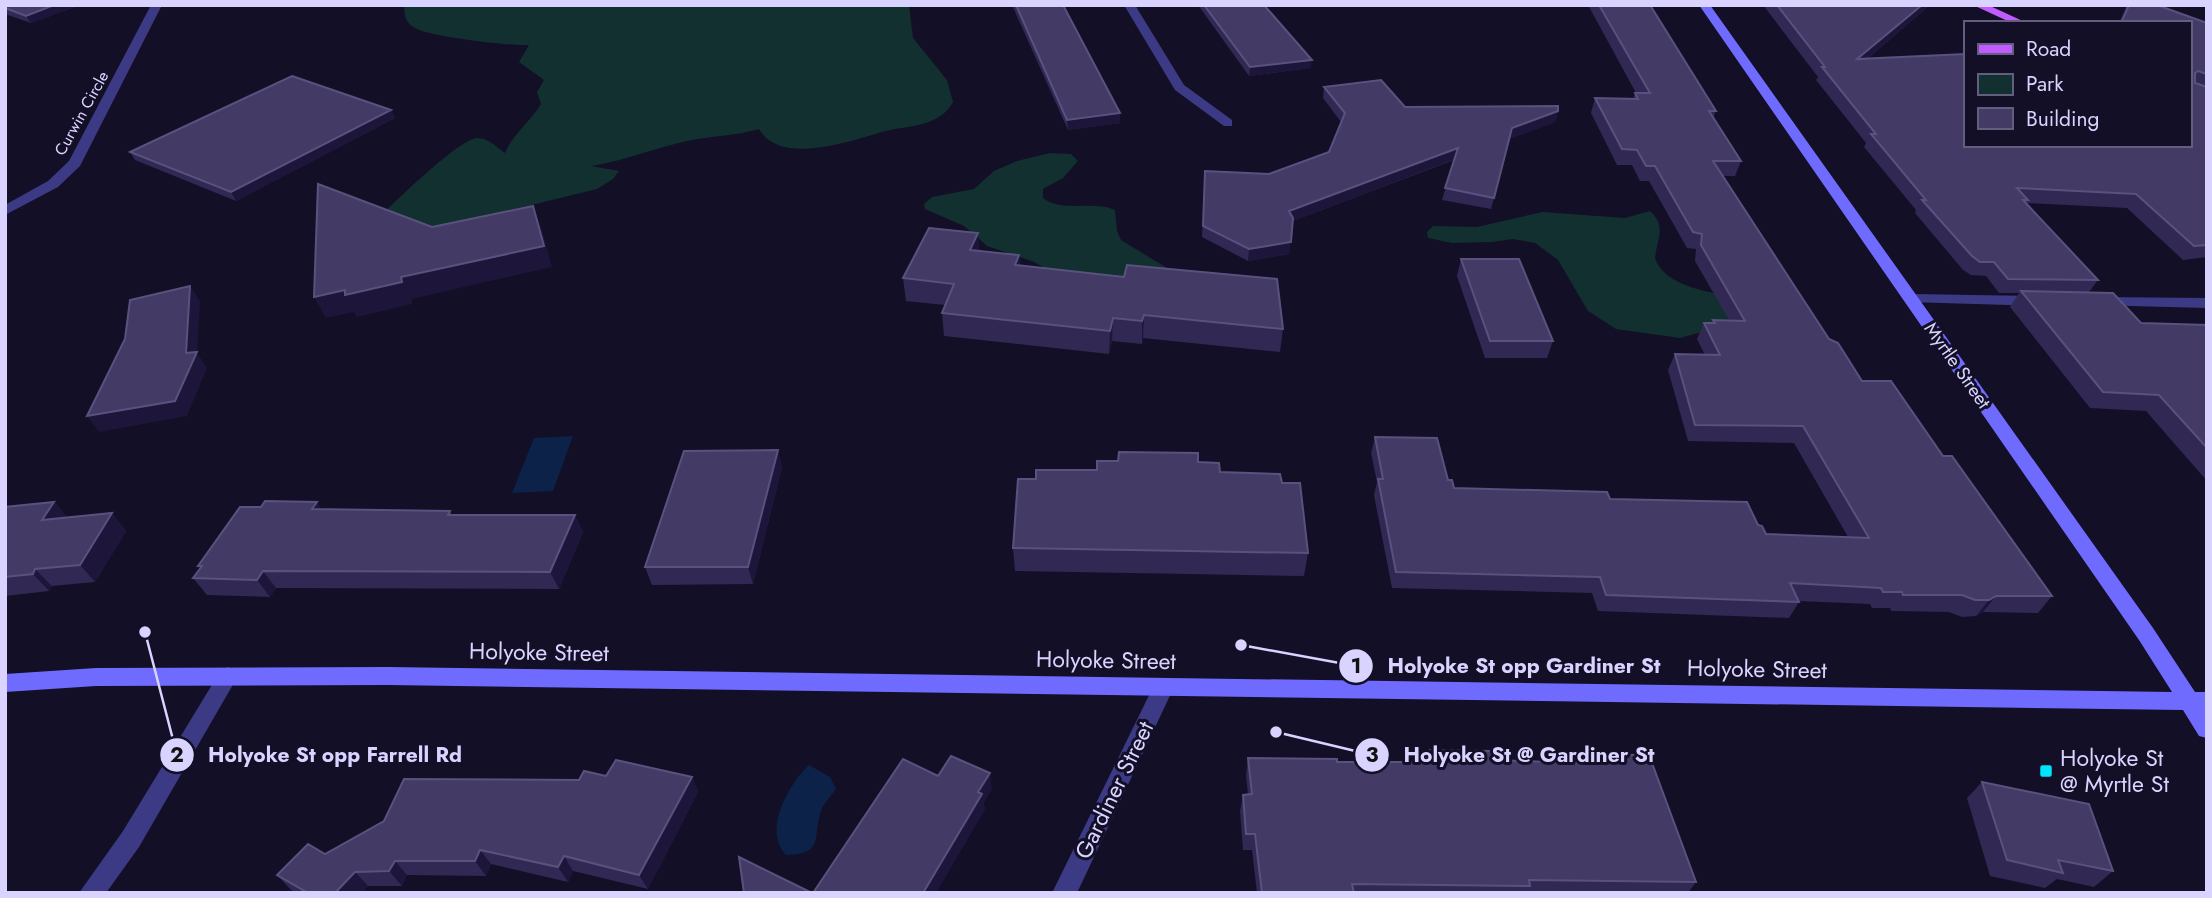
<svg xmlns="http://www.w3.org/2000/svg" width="2212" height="898" font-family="Jost,sans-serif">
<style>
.green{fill:#12302f}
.water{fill:#0c2248}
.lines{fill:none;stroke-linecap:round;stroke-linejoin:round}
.minor{fill:#3d3a85;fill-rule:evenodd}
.secondary{fill:#6f6bff;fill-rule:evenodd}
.primary{fill:#c25bff;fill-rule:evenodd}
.wall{fill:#312854}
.shaded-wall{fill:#1d163a}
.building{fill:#433a66;stroke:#5a527e;stroke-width:2}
.poi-dot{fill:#00e5ff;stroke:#130f26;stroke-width:2.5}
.labels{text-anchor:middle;stroke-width:6;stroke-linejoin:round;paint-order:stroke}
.far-street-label{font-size:16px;fill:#d9d4ff;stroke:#130f26}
.street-label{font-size:19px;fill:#d9d4ff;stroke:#130f26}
.near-street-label{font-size:23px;fill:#d9d4ff;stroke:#130f26}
.near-poi-label{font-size:23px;fill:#d9d4ff;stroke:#130f26;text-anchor:start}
.leader{fill:none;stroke:#d9d4ff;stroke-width:2.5}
.callout-dot{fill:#d9d4ff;stroke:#130f26;stroke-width:2.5}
.mark-label{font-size:21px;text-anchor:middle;font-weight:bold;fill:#111}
.callout-label{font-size:21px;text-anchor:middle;font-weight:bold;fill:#d9d4ff;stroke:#130f26;stroke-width:6;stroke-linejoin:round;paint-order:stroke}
</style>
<rect width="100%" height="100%" fill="#130f26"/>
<path class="green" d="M404,5H909L913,38L947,80L953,102C939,127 911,125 886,131C853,140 781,167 759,129C735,136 711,136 687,141C654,148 624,161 591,166L619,171L613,179L597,189L416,233L373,223C391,206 457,140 477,138C489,138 496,147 505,153C512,135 531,121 541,104L537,92L544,80L519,62L529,45C510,46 430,37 415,28C406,24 404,15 404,5Z
M1050,153L1071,154L1078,161L1063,178L1043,189V198C1062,213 1093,200 1115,210L1117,231L1121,240L1167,268L1170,272L1169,280L1059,276L1034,262L987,246L964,226L925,209L924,204L932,197L974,189L994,171L1017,161Z
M1650,211C1667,227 1657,239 1655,258C1668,299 1763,298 1799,302L1810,307L1816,321L1728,325L1680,338L1616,329L1588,311L1558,260L1535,243L1513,239L1492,242L1452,243L1428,238L1427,232L1433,226L1477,227L1542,212L1625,218Z"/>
<path class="water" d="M573,436L553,491L512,493L534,438Z
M809,765L830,777L836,789C832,795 825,802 822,808C811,836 827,854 786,855C762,830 789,784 809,765Z"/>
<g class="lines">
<path class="minor" d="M151,5H162L80,166L58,187L5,215V205L48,181L69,161Z
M1124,5H1135L1184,85L1232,120V126H1224L1175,90Z
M1913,294L2039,296L2047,301L2039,306L1908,302L1905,299Z
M2098,297L2207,298V308L2093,305L2090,302L2093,299Z
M228,667L235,670L238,676L139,847L106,893H79L123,831L221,670Z
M1163,678L1170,681L1174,687L1077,893H1052L1156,681Z"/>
<path class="secondary" d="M1699,5H1710L2153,628L2195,692H2207V738L2199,736L2183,710L388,685L96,686L5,692V674L96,668L388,667L2172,692L2139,640Z"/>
<path class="primary" d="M1973,5H1988L2027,23H2012Z"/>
</g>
<path class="wall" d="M5,5H80L31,23L5,14Z
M1012,5H1063L1120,113V123L1068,130Z
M1198,5H1264L1311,68L1249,76Z
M1588,5H1650L1716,111L1713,118L1741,161L1735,176H1723L1829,339L1862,381L1943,456L2052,596L2038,613L1983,612L1976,616L1962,617L1949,612L1891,611L1890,608H1872L1870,604L1798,601L1799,602L1789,618L1598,611L1592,593L1392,588L1374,495L1377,482L1371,453L1375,437L1448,480L1454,488L1610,499L1758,525L1766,534L1848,537L1794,443L1688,441L1668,370L1675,354L1705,355L1697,339L1704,323H1711L1713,320H1729L1695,261L1696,249L1687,248L1649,181H1640L1632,165H1617L1591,113L1595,98L1633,99L1635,93H1636Z
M1763,5H1930L1867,59L2189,145V23H2119L2127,5H2157L2207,23V257L2183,260L2127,208L2026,203L2098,280L2089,292L2141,323L2207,325V481L2146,411L2090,408L2010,307L2019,293H1999L1986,276L1971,275L1963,270L1915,213L1916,210L1864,147L1866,143L1816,80L1818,77Z
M1324,87L1405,107L1558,111L1555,122L1509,139L1491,209L1442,200L1454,160L1293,221L1289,254L1248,261L1202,237L1205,171L1269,174L1329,152L1341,122L1323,98Z
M391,110L395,118L236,201L135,160L130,152Z
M979,251L1019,255L1020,266L1283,329L1280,352L1143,338L1142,344L1112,341L1109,354L944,336L942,313L945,305L906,301L903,278Z
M1461,259L1553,341L1547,358H1485L1457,276Z
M1198,462L1220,472L1282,483L1308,553L1304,576L1015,571L1013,548L1036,479L1097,470Z
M782,467L753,584L652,585L645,567Z
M54,502L68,518L112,513L126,531L95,582L52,586L49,591L5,596V507Z
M322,509L450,511L452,515H575L583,532L559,589L276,588L270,597L207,595L193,578L200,568L198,566Z
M1248,758L1337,762L1495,760L1576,763L1642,764L1696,882L1688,893H1257L1252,850H1243L1240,811L1243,795H1248L1246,775Z
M606,776L692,777L698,792L648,889L573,871L568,882L491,864L486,876L407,875L402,886H368L362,893H297L291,890L277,875L325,854L579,780Z
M1982,782L2113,871L2094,887L2057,879L2045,888L1990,876L1967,798Z"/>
<path class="shaded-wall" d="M54,5H80L31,23L26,16Z
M1922,5H1930L1851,72L1857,59Z
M1312,60L1311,68L1249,76L1250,67Z
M391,110L395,118L236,201L231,192Z
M1558,111L1555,122L1509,139L1512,128Z
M1120,113V123L1068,130L1067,120Z
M1458,148L1455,159L1288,223L1289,211Z
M533,206L541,227L552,267L412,299V304L357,317L354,312L326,318L314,297L401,277Z
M978,233L980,255L970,250Z
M1291,242L1289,254L1248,261L1249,249Z
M1019,255L1021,277L1015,265Z
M190,286L200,301L197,353L207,368L187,416L99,432L87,416L186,353Z
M1144,315L1143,338L1142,344V321Z
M1113,318L1112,341L1109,354L1110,331Z
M778,450L782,467L753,584L748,567Z
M54,502L69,519L42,520Z
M317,502L328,519L312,509Z
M112,513L126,531L95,582L80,565Z
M575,515L583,532L559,589L550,572Z
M35,569L52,586L49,591L33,574Z
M263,571L276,588L270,597L257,580Z
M1996,596L1983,612L1976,616L1989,600Z
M990,773L992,789L984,803L985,810L936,893H923L978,792Z
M692,777L698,792L648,889L639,875Z
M480,850L491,864L486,876L475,861Z
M564,856L573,871L568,882L558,867Z
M395,861L407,875L402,886L389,871Z
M355,872L368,886L362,893H335Z"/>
<path class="building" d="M5,5H54L26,16L5,8Z
M1016,5H1063L1120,113L1067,120Z
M1204,5H1264L1312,60L1250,67Z
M1599,5H1650L1716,111H1709L1741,161H1713L1829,339L1838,343L1862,381H1891L1943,456H1952L2052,596H1996L1989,600H1975L1962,595H1903L1902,592H1883L1881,588L1790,583L1799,602L1606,595L1600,577L1396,572L1378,479H1383L1375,437L1437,438L1448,480H1452L1454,488L1607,492L1610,499L1747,502L1758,525L1762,526L1766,534L1869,538L1803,426L1695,425L1675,354L1720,355L1704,323H1715L1713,320L1745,321L1701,245L1702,234L1693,232L1655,166H1646L1637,150L1622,149L1595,98L1638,99L1635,93H1650Z
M1777,5H1922L1857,59L1965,54V145H2189V23H2121L2129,5H2157L2207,23V74L2198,71L2195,73V83L2207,87V245L2194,246L2136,194L2017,188L2028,200H2023L2098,280L2008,279L1994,262H1980L1972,256L1922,200H1926L1871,134H1876L1822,67H1825Z
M292,76L391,110L231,192L130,152Z
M1381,80L1405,107L1558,106V111L1512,128L1494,198L1445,188L1458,148L1289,211L1293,218L1291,242L1249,249L1203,226L1205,171L1269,174L1329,152L1345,113L1324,87Z
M318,184L432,227L533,206L544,246L401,277L402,282L345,295V290L314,297Z
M929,228L978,233L970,250L1019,255L1015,265L1124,277L1127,265L1277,279L1283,329L1144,315L1142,321L1113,318L1110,331L942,313L954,284L903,278Z
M1461,259H1519L1553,341H1490Z
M190,286L186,353L197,352L175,401L87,416L125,339L130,300Z
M2021,291L2113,293L2141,323L2207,325V448L2159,395L2103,392Z
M778,450L748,567H645L684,451Z
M1119,452L1198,453V462L1219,463L1220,472L1280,474L1282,483H1300L1308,553L1013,548L1018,479H1036V470H1097V461H1118Z
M265,501L317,502L312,509L450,511L448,515H575L550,572L263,571L257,580L193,578L202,566H198L240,507H261Z
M54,502L42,520L112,513L80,565L35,569L33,574L5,577V507Z
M1429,750L1492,751L1495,760L1576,763L1583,754L1639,755L1642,764L1652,763L1696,882L1529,880L1530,886L1352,884L1354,893H1262L1255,834H1246L1243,795L1252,794L1248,758L1337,759V762H1421Z
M951,756L990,773L978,792L982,794L923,893H813L903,759L938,776Z
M616,760L692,777L639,875L564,856L558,867L480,850L475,861H395L389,871L355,872L335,893H308L277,875L308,844L325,854L384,821L404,779L579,780L584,771L606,776Z
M1982,782L2089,804L2113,871L2058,860L2063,873L2007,860Z
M739,857L812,893H744Z"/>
<rect class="poi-dot" x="2039" y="764" width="14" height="14" rx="3.5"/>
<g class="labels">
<g class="far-street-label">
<text transform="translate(81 113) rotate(-61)" y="6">Curwin Circle</text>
</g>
<g class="street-label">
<text transform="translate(1958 365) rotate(55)" y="7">Myrtle Street</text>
</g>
<g class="near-street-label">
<text transform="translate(539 652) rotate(1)" y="8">Holyoke Street</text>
<text transform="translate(1106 660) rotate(1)" y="8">Holyoke Street</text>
<text transform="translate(1757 669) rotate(1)" y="8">Holyoke Street</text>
<text transform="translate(1114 790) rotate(-64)" y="8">Gardiner Street</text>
</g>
<g class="near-poi-label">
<text x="2060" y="766">Holyoke St<tspan x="2060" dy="26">@ Myrtle St</tspan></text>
</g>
</g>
<path class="leader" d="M1241 645L1356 666M145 632L177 755M1276 732L1372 755"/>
<g class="callout-dot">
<circle cx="1241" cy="645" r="7"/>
<circle cx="145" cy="632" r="7"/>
<circle cx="1276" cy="732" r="7"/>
<circle cx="1356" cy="666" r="18"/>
<circle cx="177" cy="755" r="18"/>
<circle cx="1372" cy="755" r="18"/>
</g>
<g class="mark-label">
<text x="1356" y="673">1</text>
<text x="177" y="762">2</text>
<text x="1372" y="762">3</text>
</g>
<g class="callout-label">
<text x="1524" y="673">Holyoke St opp Gardiner St</text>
<text x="335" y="762">Holyoke St opp Farrell Rd</text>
<text x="1529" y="762">Holyoke St @ Gardiner St</text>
</g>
<rect width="2212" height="898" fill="none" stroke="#d9d4ff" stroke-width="14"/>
<rect x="1964" y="21" width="228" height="126" fill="#130f26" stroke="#625e7d" stroke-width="2"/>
<rect x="1978" y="44" width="35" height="10" fill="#c25bff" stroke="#625e7d" stroke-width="2"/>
<text x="2026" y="56" font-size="21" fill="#d9d4ff">Road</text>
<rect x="1978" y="74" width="35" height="21" fill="#12302f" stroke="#625e7d" stroke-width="2"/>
<text x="2026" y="91" font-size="21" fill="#d9d4ff">Park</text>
<rect x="1978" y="108" width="35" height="21" fill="#433a66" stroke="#625e7d" stroke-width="2"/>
<text x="2026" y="126" font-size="21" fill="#d9d4ff">Building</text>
</svg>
